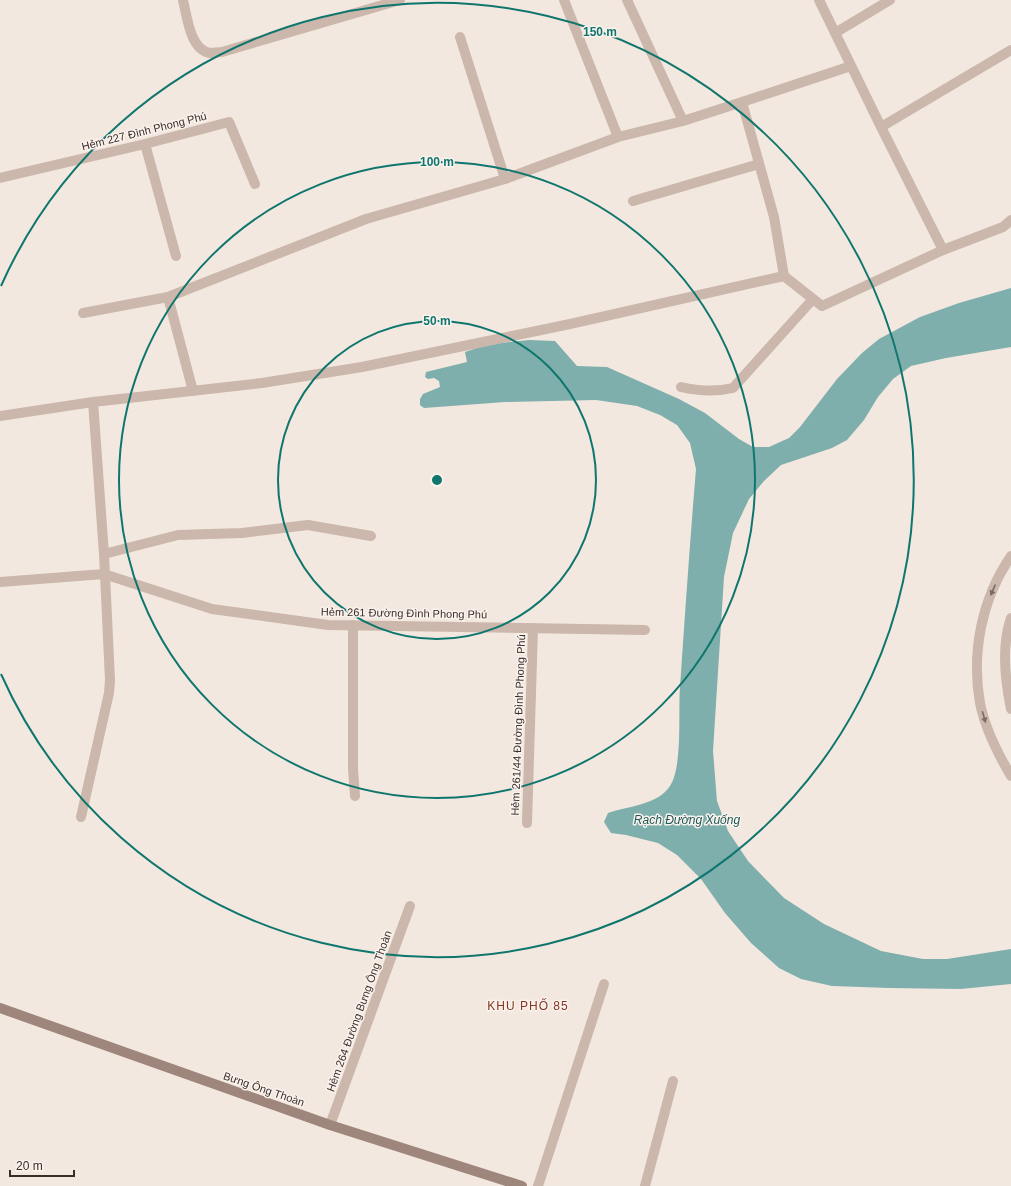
<svg xmlns="http://www.w3.org/2000/svg" width="1011" height="1186" font-family="Arial,sans-serif">
<style>
.water{fill:#7eafad}
.lines{fill:none;stroke-linecap:round;stroke-linejoin:round}
.lane{stroke:#cbb7ab;stroke-width:10}
.street{stroke:#cbb7ab;stroke-width:10}
.secondary{stroke:#9f867c;stroke-width:10}
.oneway{fill:#7b6b64}
.ring{fill:none;stroke:#0f766e;stroke-width:2}
.labels{text-anchor:middle;stroke-width:3;stroke-linejoin:round;paint-order:stroke}
.street-label{font-size:11px;fill:#392d2a;stroke:#faf2ec}
.water-label{font-size:12px;font-style:italic;fill:#205a59;stroke:#faf2ec}
.neighbourhood-label{font-size:12px;letter-spacing:1px;fill:#863424;stroke:#faf2ec}
.centre{fill:#0f766e;stroke:#faf2ec;stroke-width:2}
.ring-label{font-size:12px;text-anchor:middle;font-weight:bold;fill:#0f766e;stroke:#faf2ec;stroke-width:3;stroke-linejoin:round;paint-order:stroke}
</style>
<rect width="100%" height="100%" fill="#f3e8df"/>
<path class="water" d="M1011,288V347L946,358L911,366L893,379L878,397L864,420L847,440L832,448L781,465L764,481L749,499L733,533L724,577L713,751L717,801L728,831L748,861L784,898L824,924L881,951L923,959H947L1011,949V984L961,989L889,988L832,986L801,979L779,968L751,943L725,913L701,879L677,855L658,843L626,835L611,833L604,822L608,813C628,806 658,805 670,786C683,766 678,712 680,687C685,614 690,541 696,469L690,443L677,425L660,415L637,406L596,400L505,402L424,408L420,405V399L423,394L440,387L439,381L434,378L428,379L425,377L426,372L467,362L465,352L483,346L500,343L529,340L555,341L577,366L607,367L679,399L705,413L739,439L753,447H769L789,438L800,427L837,379L862,353L879,339L920,317L959,303Z"/>
<g class="lines">
<path class="lane" d="M183,0C187,16 190,50 210,53C214,53 218,52 222,52L400,0
M681,387C698,391 716,392 733,388L813,299
M353,625V769L355,796
M527,823L533,628"/>
<path class="street" d="M564,0L618,137
M627,0L683,121
M835,33L890,0
M460,37L505,179
M742,102L851,66
M881,127L1011,50
M145,144L176,256
M0,178L145,144L229,122L255,184
M633,201L759,164
M943,250L1003,227L1011,220
M168,297L366,219L505,179L618,137L683,121L742,102L774,217L784,276
M83,313L168,297L193,391
M0,416L93,402
M104,554L178,535L242,533L308,525L371,536
M1011,556C982,598 971,652 980,703C985,729 998,754 1011,776
M0,582L104,574L212,609L328,625L645,630
M1011,618C1001,646 1005,680 1011,709
M81,817L109,693L110,680L104,554L93,402L262,383L362,367L570,324L784,276L822,306L943,250L881,127L819,0
M330,1125L410,906
M538,1186L604,984
M645,1186L673,1081"/>
<path class="secondary" d="M0,1008L330,1125L522,1186"/>
</g>
<defs><path id="oneway-solid" d="M-6-.8H1V-3.2L6.5 0L1 3.2V.8H-6Z"/></defs>
<g class="oneway">
<use href="#oneway-solid" transform="translate(993 590) rotate(113)"/>
<use href="#oneway-solid" transform="translate(984 717) rotate(74)"/>
</g>
<g class="ring">
<circle cx="437" cy="480" r="159"/>
<circle cx="437" cy="480" r="318"/>
<path d="M1 286A477 477 0 1 1 1 674"/>
</g>
<g class="labels">
<g class="street-label">
<text transform="translate(144 131) rotate(-14)" y="4">Hẻm 227 Đình Phong Phú</text>
<text transform="translate(404 613) rotate(1)" y="4">Hẻm 261 Đường Đình Phong Phú</text>
<text transform="translate(518 725) rotate(-88)" y="4">Hẻm 261/44 Đường Đình Phong Phú</text>
<text transform="translate(359 1011) rotate(-70)" y="4">Hẻm 264 Đường Bưng Ông Thoàn</text>
<text transform="translate(264 1089) rotate(19)" y="4">Bưng Ông Thoàn</text>
</g>
<g class="water-label">
<text x="687" y="824">Rạch Đường Xuống</text>
</g>
<g class="neighbourhood-label">
<text x="528" y="1010">KHU PHỐ 85</text>
</g>
</g>
<circle cx="437" cy="480" r="6" class="centre"/>
<g class="ring-label">
<text x="600" y="36">150 m</text>
<text x="437" y="166">100 m</text>
<text x="437" y="325">50 m</text>
</g>
<path d="M10 1170v6h64v-6" fill="none" stroke="#392d2a" stroke-width="2"/>
<text x="16" y="1170" font-size="12" fill="#392d2a" stroke="#faf2ec" stroke-width="3" paint-order="stroke">20 m</text>
</svg>
